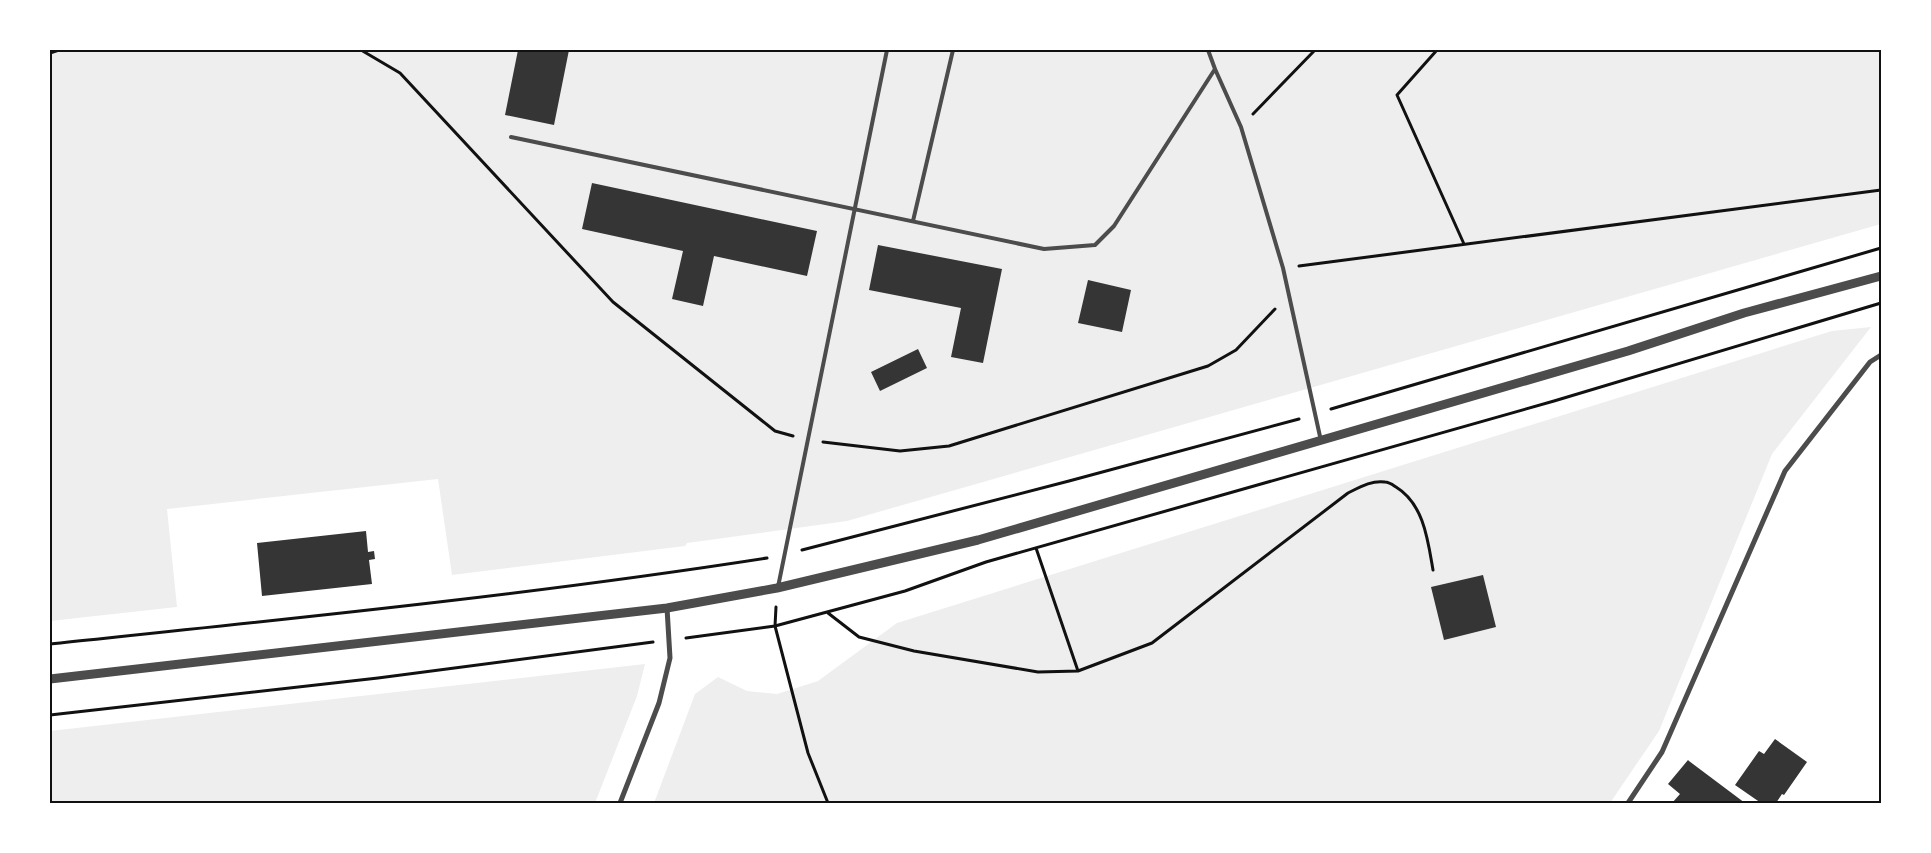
<svg xmlns="http://www.w3.org/2000/svg" width="1931" height="853" font-family="Helvetica,sans-serif">
<style>
.green{fill:#eee}
.building{fill:#353535}
.lines{fill:none;stroke-linecap:round;stroke-linejoin:round}
.path{stroke:#111;stroke-width:3}
.service{stroke:#4c4c4c;stroke-width:4}
.minor{stroke:#4c4c4c;stroke-width:5}
.tertiary{stroke:#4c4c4c;stroke-width:9}
.neatline{fill:none;stroke:#111;stroke-width:2}
</style>
<rect width="100%" height="100%" fill="#fff"/>
<path class="green" d="M50,50H1881V224L847,521L687,543L685,546L452,575L438,479L167,509L177,607L50,621Z
M1871,327L1772,454L1659,731L1610,803H654L695,694L718,677L747,691L777,694L818,681L897,623L1832,331Z
M645,664L637,696L595,803H50V731Z"/>
<path class="building" d="M518,50H569L554,125L505,115Z
M592,183L817,231L807,276L714,256L703,306L672,299L683,251L582,229Z
M878,245L1002,269L983,363L951,357L961,308L869,290Z
M1088,280L1131,290L1122,332L1078,323Z
M918,349L927,368L880,391L871,372Z
M366,531L368,552L374,551L375,559L369,560L372,584L262,596L257,543Z
M1483,575L1496,627L1444,640L1431,587Z
M1775,739L1807,762L1784,795L1782,794L1776,803H1761L1735,785L1759,751L1764,754Z
M1688,760L1689,761L1745,803H1672L1680,794L1668,784Z"/>
<g class="lines">
<path class="path" d="M361,50L400,73L613,302L775,431L793,436
M1437,50L1397,95L1464,244
M50,53L59,50
M1253,114L1315,50
M1299,266L1881,190
M1331,409L1881,248
M823,442L900,451L949,446L1208,366L1236,350L1275,309
M1036,548L1078,671
M802,550L1069,481L1299,419
M776,607L775,626L808,753L828,803
M828,613L859,637L914,651L1038,672L1078,671L1152,643L1348,493C1360,487 1372,480 1385,482C1389,482 1393,485 1396,487C1424,504 1428,541 1433,570
M686,638L775,626L905,591L986,562L1554,401L1881,303
M50,644C289,619 529,595 767,558
M50,715L378,678L653,642"/>
<path class="service" d="M1215,69L1241,127L1283,268L1321,441
M511,137L1044,249L1095,245L1114,226L1215,69L1208,50
M913,221L953,50
M778,587L887,50"/>
<path class="minor" d="M620,803L659,703L670,658L667,608
M1628,803L1662,752L1785,471L1870,362L1881,355"/>
<path class="tertiary" d="M50,679L667,608L777,588L978,540L1628,351L1744,313L1881,276"/>
</g>
<rect width="1931" height="853" fill="none" stroke="#ffffff" stroke-width="102"/>
<rect x="51" y="51" width="1829" height="751" class="neatline"/>
</svg>
